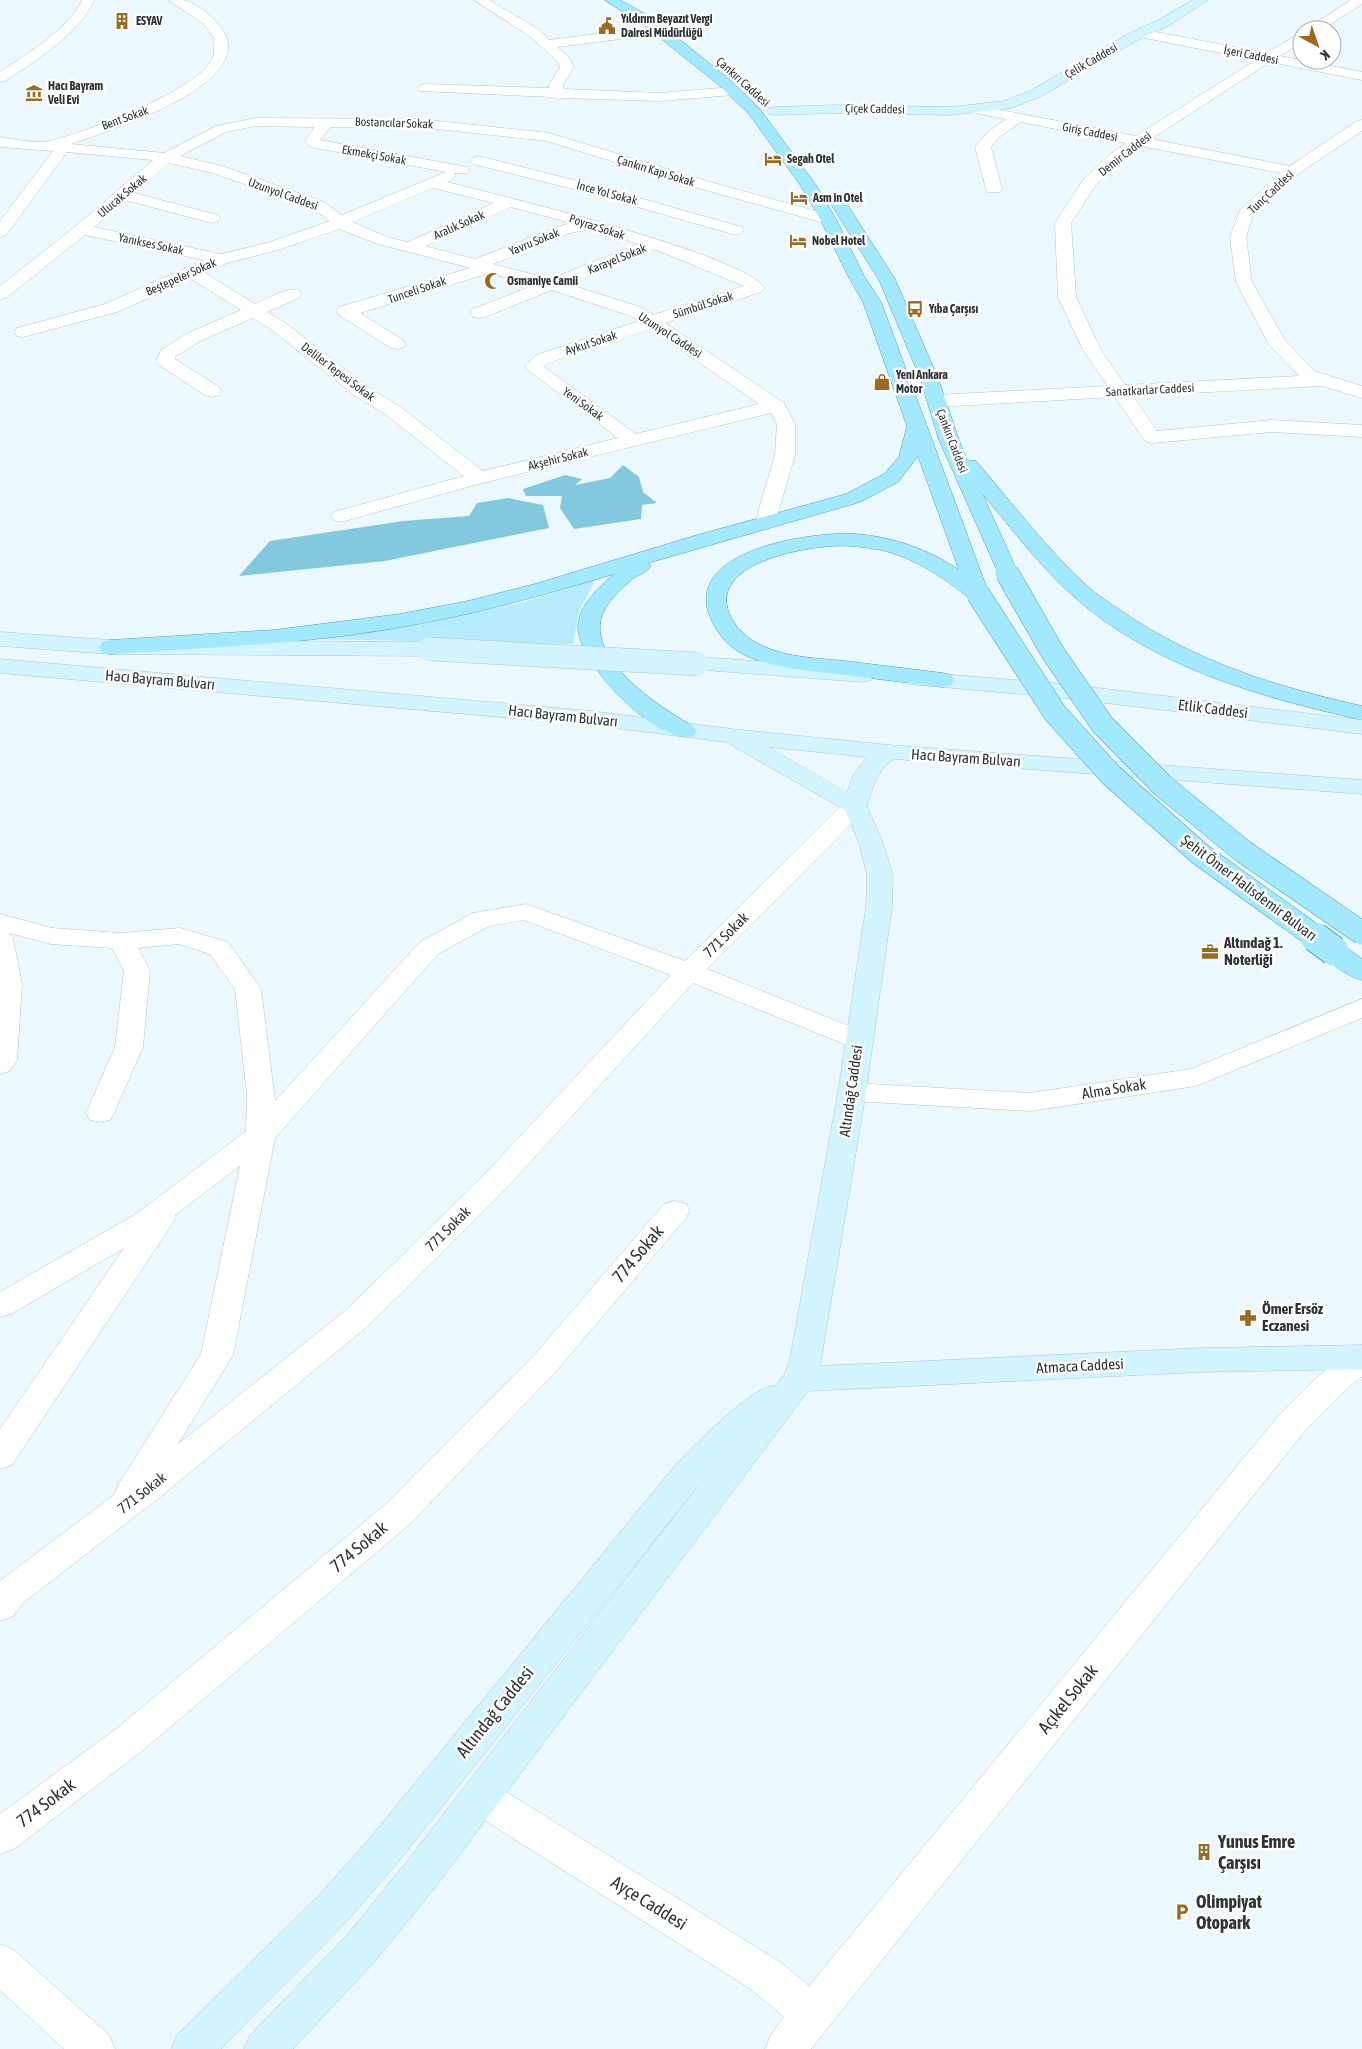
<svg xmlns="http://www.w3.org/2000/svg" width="1362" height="2049" font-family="'Asap Condensed',sans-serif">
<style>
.green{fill:#b6ebfd}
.forest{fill:#82c8df}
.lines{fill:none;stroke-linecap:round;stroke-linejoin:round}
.street-casing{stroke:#b4c5cb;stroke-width:1}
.secondary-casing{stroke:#b4c5cb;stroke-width:1}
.primary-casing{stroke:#52a0b8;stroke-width:1}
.street{fill:#fff;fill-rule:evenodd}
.secondary{fill:#d1f4fe;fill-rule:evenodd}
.primary{fill:#a3e9fe;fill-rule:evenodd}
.secondary-bridge-casing{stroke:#b4c5cb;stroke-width:24;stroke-linecap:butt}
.primary-bridge-far1-casing{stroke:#52a0b8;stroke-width:24;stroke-linecap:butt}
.primary-bridge-casing{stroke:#52a0b8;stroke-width:31;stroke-linecap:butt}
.secondary-bridge{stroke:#d1f4fe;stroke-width:23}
.primary-bridge-far1{stroke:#a3e9fe;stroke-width:23}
.primary-bridge{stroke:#a3e9fe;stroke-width:29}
.labels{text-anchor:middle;stroke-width:5;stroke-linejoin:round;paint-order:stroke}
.far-poi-label{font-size:12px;font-weight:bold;fill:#2e3437;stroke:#fff;text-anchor:start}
.far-street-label{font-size:12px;fill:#2e3437;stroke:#fff}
.street-label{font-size:15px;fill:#2e3437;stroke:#fff}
.poi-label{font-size:15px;font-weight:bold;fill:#2e3437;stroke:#fff;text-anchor:start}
.near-street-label{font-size:18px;fill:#2e3437;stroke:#fff}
.near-poi-label{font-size:18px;font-weight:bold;fill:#2e3437;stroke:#fff;text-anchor:start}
</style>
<rect width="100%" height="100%" fill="#ebf9fe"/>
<path class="green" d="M595,580L579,612L573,644L311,639L404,627L524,602Z"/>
<path class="forest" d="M623,465L639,477L643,492L657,503L642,505L641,519L574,529L560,508L562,496H526L523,489L565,475L582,479L575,485L610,478Z
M508,498L543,505L549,528L385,561L239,576L270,541L403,521L469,516L477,503Z"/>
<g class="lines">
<g class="street-casing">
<path id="street" d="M82,0H94C80,34 35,61 5,81L0,82V72C26,54 69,29 82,0Z
M168,0C172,0 178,0 183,0C195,2 213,16 220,26C266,83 105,132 71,144L164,153L216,126L256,118L419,119L549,133L717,184L834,216L836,219L834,222L828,224L705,190L547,141L419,127H331L320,140L467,167L470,170L467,173H454L456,176L447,182C494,194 747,255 764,288L761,292L665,323L784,403L786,407L795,424V455L775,523L772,527L765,529L758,527L755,523L775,455L777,424L771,413L486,482L341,522L334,520L331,516L334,512L464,476L385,414L354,395L272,330L253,318L200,341L175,357V359L219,387L221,391L219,395L212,397L205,395L159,365L156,361L161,350L188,333L241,310L191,279L117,312L23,337L17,336L14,332L17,328L105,304L204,260L85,235L6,298L0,299V286L76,226L153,160L67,152L6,235L0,237V221L53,151L0,147V137C13,139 38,144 49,141C84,133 200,90 213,57C215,52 214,44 214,38L203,23ZM256,126L315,127L305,141L310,147L446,172L342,215L324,202L222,166L180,156L226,132ZM169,163L213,173L312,208L330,221L267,243L221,254L94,227L125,200L212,223L218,221L220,218L218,215L134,193ZM433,188L494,203L408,242L387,237L352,222ZM511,207L571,223L560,226L475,259L425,246ZM339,229L375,243L470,268L339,307L336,311L339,315L391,348L397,349L403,348L406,344L403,340L360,313L489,273L534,285L473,309L470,313L473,317L479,318L485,317L552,290L631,316L639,321L536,355L524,367L618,438L483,471L399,406L368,387L284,322L267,312L299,298L302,294L299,290C285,287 268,299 255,304L205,273L227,263L278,250ZM592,229L638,244L550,279L493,264L570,233ZM654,249L744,286L653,315L643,308L568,284ZM651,329L759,404L636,434L544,367L548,363Z
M474,0H489L541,31L549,40L659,26L666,30L659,34L557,47L569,57L574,67L563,85L564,89L660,93L733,87L738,88L740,91L738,94L733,95L660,101L562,98L557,99L551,97L420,91L418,88L420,85L425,84L549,88V85L560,67L558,62L531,37Z
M1351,0H1362V4L1321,30H1305Z
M1140,29L1266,53L1302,32V42L1280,56L1362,72V80L1270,62L1151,139L1290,166L1357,121L1362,120V131L1298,174L1253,215L1246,237L1252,282L1285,340L1314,371L1362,386V398L1322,386L1133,396L1157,431L1272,420L1362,425V437L1272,432L1152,443L1145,441L1115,397L936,407L929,405L927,401L929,397L936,395L1108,386L1083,350L1058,297L1055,223L1083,180L1109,155L1126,143L1021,122L998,138L991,147L1002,189L1000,192H988L986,189L975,147L988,132L1006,119L970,112L968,109L970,106L975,105L1136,136L1256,60L1135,36L1133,33ZM1141,146L1281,173L1240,210L1230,237L1236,282L1268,343L1299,376L1125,385L1101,350L1076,297L1071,223L1095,186L1119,161Z
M478,156L593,185L742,227L744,230L742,233L736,235L581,191L473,164L470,161L473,158Z
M855,799L864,801L867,806L864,811L707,969L869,1034L873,1040L869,1046L859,1049L849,1046L693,983L502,1193L368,1326L160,1497L24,1602L13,1616L0,1621V1581L114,1495L118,1485L201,1354L240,1166L175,1215L176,1217L172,1224L12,1465L0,1469V1429L124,1248L11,1314L0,1317V1292L136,1214L246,1131L247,1095L235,989L210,954L179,944L138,948L150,971L143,1047L114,1113L110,1120L100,1122L90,1120L86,1113L115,1047L124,971L112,948L51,944L9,933L13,938L22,984L17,1060L10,1071L0,1074V914L52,928L121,933L180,928L228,942L261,989L275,1101L420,942L473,913L526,904L685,961L846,801ZM524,920L671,975L480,1179L346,1310L178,1444L233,1355L275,1138L438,954L489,926Z
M1362,999V1018L1196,1086L1030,1111L852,1101L842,1099L838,1092L842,1085L852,1083L1030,1093L1191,1069Z
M675,1201L686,1204L690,1211L686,1218L559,1368L410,1524L142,1751L14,1849L0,1854V1814L116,1729L386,1504L537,1352L664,1204Z
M1362,1349V1377L1351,1385L1304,1432L811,2049H765L771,2035L784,2017L752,1990L467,1809L462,1797L467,1785L481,1780L495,1785L780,1962L809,1986L1280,1414C1305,1391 1329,1359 1362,1349Z
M0,1944L14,1950L109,2035L115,2049H64L0,1990Z"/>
</g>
<g class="secondary-casing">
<path id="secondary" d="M1193,0H1208L1170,25L1136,41L1040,97L1011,108L951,115L837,113L774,115L769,114L767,111L769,108L774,107L837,105L951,107L1004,101L1030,91L1126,35L1160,19Z
M0,632L110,640L429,642L437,644L440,649L437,654L429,656L110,654L0,646Z
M698,657L863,668L871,670L874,675L871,680L863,682L690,669L687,664L690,659Z
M0,659L591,711L732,729L889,745L1362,780V794L894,759C876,771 873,787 867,806L884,846L893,875L892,907L866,1092L820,1366L1201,1348L1362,1345V1369L1201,1372L808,1391L436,1886L377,1959L293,2049H244L250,2035L349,1933L408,1860L708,1473L398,1862L348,1920L221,2049H171L177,2035L320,1894L370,1838L677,1463C693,1447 755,1382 776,1386L784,1375L790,1359L838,1092L866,907L867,875L860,846L845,810L726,742L591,725L0,673ZM768,747L867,757L854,774L847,792Z
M916,672L1065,684L1362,720V734L1065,698L908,684L905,679L908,674Z"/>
</g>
<g class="primary-casing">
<path id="primary" d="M605,0H620L654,19L729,79L759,108L816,185L836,219L864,276L881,302L989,594L986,599L978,600L970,599C943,577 915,558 881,550C865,547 848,545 832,546C800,548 710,564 729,613C736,629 747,639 763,646C788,658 818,658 845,661C878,665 910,669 943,673L951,675L954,680L951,685L943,687C910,683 878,679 845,675C813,671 779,669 749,657C732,650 720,638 712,621C677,551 811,531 856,534C893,537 928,549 959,570L918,456L898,482L860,502L648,563L651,566C647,572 641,574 635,577C625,585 613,596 606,607C577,654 660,708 693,726L697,731L693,736C657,745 577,663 578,626C579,605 599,587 614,574C544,595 473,615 401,627C305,644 207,648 110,654L102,652L99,647L102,642L110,640L274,630L400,614L468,601L535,584L694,536L846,494L884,474L899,457L907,426L863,302L848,276L820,219L801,186L749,114L719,85L644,25Z
M837,196L843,198L895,279L938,378L959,440L967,460L976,461C1012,503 1046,548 1087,586C1098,596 1111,604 1123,612C1196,662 1277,687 1362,706V720C1260,697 1153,667 1073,596C1039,565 1011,528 982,493L1018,573L1014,577L1007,579L1000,577L939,440L920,378L879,280L829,201L831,198Z
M1334,943L1343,945L1362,959V980C1347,976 1329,964 1321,951L1325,945Z"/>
</g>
<use href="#street" class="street"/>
<use href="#secondary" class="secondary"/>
<use href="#primary" class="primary"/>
<g class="secondary-bridge-casing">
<path id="secondary-bridge" d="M429,649L698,664"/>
</g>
<g class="primary-bridge-far1-casing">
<path id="primary-bridge-far1" d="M1007,573L1053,653L1102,724L1163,786L1244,852L1362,933
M978,594L1055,713L1111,775L1200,854L1317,938"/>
</g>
<g class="primary-bridge-casing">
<path id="primary-bridge" d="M1315,937L1334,951"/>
</g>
<use href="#secondary-bridge" class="secondary-bridge"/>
<use href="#primary-bridge-far1" class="primary-bridge-far1"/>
<use href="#primary-bridge" class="primary-bridge"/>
</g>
<defs>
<g id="building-bare" transform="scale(1.35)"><path d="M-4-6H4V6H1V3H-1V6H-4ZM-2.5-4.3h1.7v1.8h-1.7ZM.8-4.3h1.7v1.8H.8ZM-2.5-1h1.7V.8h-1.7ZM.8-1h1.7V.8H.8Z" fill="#9c6b1f" stroke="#fff" stroke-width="2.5" paint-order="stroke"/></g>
<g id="civic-bare" transform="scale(1.35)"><path d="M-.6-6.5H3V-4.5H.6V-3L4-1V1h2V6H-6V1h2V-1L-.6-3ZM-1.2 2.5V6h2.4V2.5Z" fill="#9c6b1f" stroke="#fff" stroke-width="2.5" paint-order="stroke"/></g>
<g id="museum-bare" transform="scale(1.35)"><path d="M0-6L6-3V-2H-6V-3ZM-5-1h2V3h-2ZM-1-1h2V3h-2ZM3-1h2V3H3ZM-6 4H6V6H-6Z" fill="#9c6b1f" stroke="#fff" stroke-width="2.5" paint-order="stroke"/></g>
<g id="hotel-bare" transform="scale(1.35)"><path d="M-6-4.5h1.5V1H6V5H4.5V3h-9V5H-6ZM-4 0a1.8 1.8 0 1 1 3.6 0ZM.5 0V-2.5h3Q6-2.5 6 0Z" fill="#9c6b1f" stroke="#fff" stroke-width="2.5" paint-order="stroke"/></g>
<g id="mosque-bare" transform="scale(1.35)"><path d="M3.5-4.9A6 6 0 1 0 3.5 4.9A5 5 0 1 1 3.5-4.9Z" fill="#9c6b1f" stroke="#fff" stroke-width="2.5" paint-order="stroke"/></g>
<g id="bus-bare" transform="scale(1.35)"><path d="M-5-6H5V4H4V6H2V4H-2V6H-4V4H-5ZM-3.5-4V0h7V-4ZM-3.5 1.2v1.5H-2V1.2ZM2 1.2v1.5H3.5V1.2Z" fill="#9c6b1f" stroke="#fff" stroke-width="2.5" paint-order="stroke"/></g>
<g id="shop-bare" transform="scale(1.35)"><path d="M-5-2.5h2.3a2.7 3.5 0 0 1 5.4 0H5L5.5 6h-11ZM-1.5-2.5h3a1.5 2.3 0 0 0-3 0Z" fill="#9c6b1f" stroke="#fff" stroke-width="2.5" paint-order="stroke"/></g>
<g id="office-bare" transform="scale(1.35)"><path d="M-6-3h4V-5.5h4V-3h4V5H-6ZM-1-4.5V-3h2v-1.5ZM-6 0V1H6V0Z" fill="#9c6b1f" stroke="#fff" stroke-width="2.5" paint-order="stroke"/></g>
<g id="pharmacy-bare" transform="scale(1.35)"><path d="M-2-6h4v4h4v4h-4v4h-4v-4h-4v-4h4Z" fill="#9c6b1f" stroke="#fff" stroke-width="2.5" paint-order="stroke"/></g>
<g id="parking-bare" transform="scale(1.35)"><path d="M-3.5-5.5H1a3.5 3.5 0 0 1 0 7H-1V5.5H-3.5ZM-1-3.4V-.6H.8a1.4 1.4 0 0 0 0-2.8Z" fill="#9c6b1f" stroke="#fff" stroke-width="2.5" paint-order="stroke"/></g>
</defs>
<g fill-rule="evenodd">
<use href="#building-bare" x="122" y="21"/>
<use href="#civic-bare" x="607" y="26"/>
<use href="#museum-bare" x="34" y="93"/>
<use href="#hotel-bare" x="773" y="159"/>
<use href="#hotel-bare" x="799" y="198"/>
<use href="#hotel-bare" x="798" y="241"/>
<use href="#mosque-bare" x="493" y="281"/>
<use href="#bus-bare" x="915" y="309"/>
<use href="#shop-bare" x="882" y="382"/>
<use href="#office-bare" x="1210" y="952"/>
<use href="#pharmacy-bare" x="1248" y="1318"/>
<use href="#building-bare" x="1204" y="1852"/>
<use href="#parking-bare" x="1182" y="1912"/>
</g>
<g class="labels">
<g class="far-poi-label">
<text x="621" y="23">Yıldırım Beyazıt Vergi<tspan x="621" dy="14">Dairesi Müdürlüğü</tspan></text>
<text x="136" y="25">ESYAV</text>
<text x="48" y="90">Hacı Bayram<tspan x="48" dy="14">Veli Evi</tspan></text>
<text x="787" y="163">Segah Otel</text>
<text x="813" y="202">Asm in Otel</text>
<text x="812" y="245">Nobel Hotel</text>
<text x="507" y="285">Osmaniye Camii</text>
<text x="929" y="313">Yıba Çarşısı</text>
<text x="896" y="379">Yeni Ankara<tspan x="896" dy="14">Motor</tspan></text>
</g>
<g class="far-street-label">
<text transform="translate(1251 55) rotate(11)" y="4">İşeri Caddesi</text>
<text transform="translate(1091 61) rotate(-30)" y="4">Çelik Caddesi</text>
<text transform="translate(743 82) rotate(42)" y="4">Çankırı Caddesi</text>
<text transform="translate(875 109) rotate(1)" y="4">Çiçek Caddesi</text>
<text transform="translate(125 118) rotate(-20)" y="4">Bent Sokak</text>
<text transform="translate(394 123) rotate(2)" y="4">Bostancılar Sokak</text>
<text transform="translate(1090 132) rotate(11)" y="4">Giriş Caddesi</text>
<text transform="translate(1125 154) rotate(-38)" y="4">Demir Caddesi</text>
<text transform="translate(374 155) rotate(10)" y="4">Ekmekçi Sokak</text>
<text transform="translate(656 171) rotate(17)" y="4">Çankırı Kapı Sokak</text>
<text transform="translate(1271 192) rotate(-43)" y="4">Tunç Caddesi</text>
<text transform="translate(607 193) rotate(15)" y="4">İnce Yol Sokak</text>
<text transform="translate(283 194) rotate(20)" y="4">Uzunyol Caddesi</text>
<text transform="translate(122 196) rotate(-40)" y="4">Ulucak Sokak</text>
<text transform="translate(459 225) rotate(-24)" y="4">Aralık Sokak</text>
<text transform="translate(597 227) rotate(18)" y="4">Poyraz Sokak</text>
<text transform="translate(534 242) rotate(-22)" y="4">Yavru Sokak</text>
<text transform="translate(151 244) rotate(12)" y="4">Yanıkses Sokak</text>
<text transform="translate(617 259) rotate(-22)" y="4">Karayel Sokak</text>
<text transform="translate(181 277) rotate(-24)" y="4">Beştepeler Sokak</text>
<text transform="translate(417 290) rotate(-19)" y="4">Tunceli Sokak</text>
<text transform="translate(703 305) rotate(-18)" y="4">Sümbül Sokak</text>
<text transform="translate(670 335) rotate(33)" y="4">Uzunyol Caddesi</text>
<text transform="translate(591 343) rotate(-18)" y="4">Aykut Sokak</text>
<text transform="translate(338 372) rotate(37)" y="4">Deliler Tepesi Sokak</text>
<text transform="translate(1150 390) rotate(-3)" y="4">Sanatkarlar Caddesi</text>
<text transform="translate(583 404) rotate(36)" y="4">Yeni Sokak</text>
<text transform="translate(952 441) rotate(69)" y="4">Çankırı Caddesi</text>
<text transform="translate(558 459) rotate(-14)" y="4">Akşehir Sokak</text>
</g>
<g class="street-label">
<text transform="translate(160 680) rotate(5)" y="5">Hacı Bayram Bulvarı</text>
<text transform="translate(1213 709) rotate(7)" y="5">Etlik Caddesi</text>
<text transform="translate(563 716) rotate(6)" y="5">Hacı Bayram Bulvarı</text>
<text transform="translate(966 758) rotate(4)" y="5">Hacı Bayram Bulvarı</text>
<text transform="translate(1249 888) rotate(37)" y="5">Şehit Ömer Halisdemir Bulvarı</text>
<text transform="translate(726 935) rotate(-45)" y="5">771 Sokak</text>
<text transform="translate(1114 1089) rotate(-9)" y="5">Alma Sokak</text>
<text transform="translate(851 1091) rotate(-82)" y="5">Altındağ Caddesi</text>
<text transform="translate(448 1229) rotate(-45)" y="5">771 Sokak</text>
<text transform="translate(1080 1366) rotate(-3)" y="5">Atmaca Caddesi</text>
<text transform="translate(142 1493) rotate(-38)" y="5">771 Sokak</text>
</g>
<g class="poi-label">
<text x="1224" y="948">Altındağ 1.<tspan x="1224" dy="17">Noterliği</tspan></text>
<text x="1262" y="1314">Ömer Ersöz<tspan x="1262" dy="17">Eczanesi</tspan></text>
</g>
<g class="near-street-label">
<text transform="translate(638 1254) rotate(-50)" y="6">774 Sokak</text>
<text transform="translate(359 1547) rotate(-40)" y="6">774 Sokak</text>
<text transform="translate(1068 1699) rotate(-51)" y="6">Açıkel Sokak</text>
<text transform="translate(495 1712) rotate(-51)" y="6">Altındağ Caddesi</text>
<text transform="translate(46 1803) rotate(-37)" y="6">774 Sokak</text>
<text transform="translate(649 1903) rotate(32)" y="6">Ayçe Caddesi</text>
</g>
<g class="near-poi-label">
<text x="1218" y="1848">Yunus Emre<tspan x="1218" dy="21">Çarşısı</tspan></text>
<text x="1196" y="1908">Olimpiyat<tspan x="1196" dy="21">Otopark</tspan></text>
</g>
</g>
<g transform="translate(1317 45) rotate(140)"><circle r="24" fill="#ffffff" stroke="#abaeaf"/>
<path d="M0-4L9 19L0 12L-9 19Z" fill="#9c6b1f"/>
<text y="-8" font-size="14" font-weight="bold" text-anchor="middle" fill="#2e3437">K</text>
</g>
</svg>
